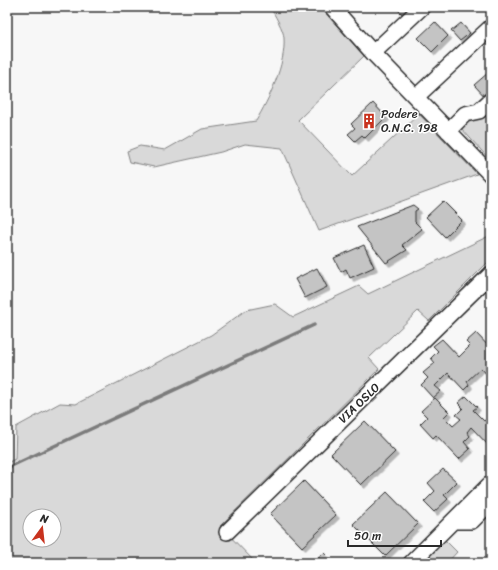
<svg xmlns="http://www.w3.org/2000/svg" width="498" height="570" font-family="Sriracha,sans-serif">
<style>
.green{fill:#d9d9d9;stroke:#828282;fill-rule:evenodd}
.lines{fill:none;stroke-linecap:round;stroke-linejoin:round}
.stream{stroke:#7b7b7b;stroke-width:3.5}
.building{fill:#c4c4c4;stroke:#2b2b2b;filter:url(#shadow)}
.minor-casing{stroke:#2b2b2b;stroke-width:18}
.minor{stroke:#fff;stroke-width:15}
.labels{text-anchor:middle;stroke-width:3;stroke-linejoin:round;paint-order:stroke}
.poi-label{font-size:12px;fill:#2b2b2b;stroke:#fff;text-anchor:start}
.street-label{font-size:12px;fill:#2b2b2b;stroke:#fff}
</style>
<defs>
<filter id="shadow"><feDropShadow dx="3.5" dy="3.5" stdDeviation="0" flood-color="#0004"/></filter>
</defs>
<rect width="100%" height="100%" fill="#f7f7f7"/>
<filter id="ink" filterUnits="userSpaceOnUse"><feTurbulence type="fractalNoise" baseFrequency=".025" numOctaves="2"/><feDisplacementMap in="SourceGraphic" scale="8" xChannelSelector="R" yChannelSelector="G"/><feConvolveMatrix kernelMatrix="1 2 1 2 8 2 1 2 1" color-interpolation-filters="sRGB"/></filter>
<g filter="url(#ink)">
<path class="green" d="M270,7H320L364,56L298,120L352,176L419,114L477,174L319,231L282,148L245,144L221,152L154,167L130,162L127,151L140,146L165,150L202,129L256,121C269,99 286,64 284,38C284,30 274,14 270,7Z
M491,106V161L460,127L474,115Z
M491,235V259L429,321L418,311L369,358L379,369L220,526L256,563H7V463L15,459L16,427L60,403L76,404L211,335L246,310L275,304L293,317L359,286L368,294ZM30,516H54V540H30Z
M445,540L457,552L447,563H422Z"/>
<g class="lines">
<path class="stream" d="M7,468L314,325"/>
</g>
<path class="building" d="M396,7H410L402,14Z
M435,22L448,36L432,52L418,38Z
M461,23L470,33L460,41L451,31Z
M489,72L491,74V98L489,101L474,85Z
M373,103L386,117L365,138L362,135L355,141L348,134L355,128L351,124Z
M443,201L462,220L445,237L426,217Z
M413,205L418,209L415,211V222L422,229L402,245L407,250L386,263L357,227Z
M364,245L374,267L350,278L346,269L341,272L334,258Z
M317,268L327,287L305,298L295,279Z
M476,333L491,349V379L481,368L467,381L469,385L464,390L448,373L435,386L441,391L433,398L421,385L428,378L423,373L435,363L431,358L438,351L433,346L442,339L459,357L470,346L466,342Z
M466,396L477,407L473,410L484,421L490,416L491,417V436L489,439L491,441V446L490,447L471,427L467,432L470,436L464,442L470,449L459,459L436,435L433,438L420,424L427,417L421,411L435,398L449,412L444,417L453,426L461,419L456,415L463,408L458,403Z
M365,421L395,452L361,485L331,454Z
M443,469L457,482L444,495L448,499L434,512L424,502L435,491L428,483Z
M304,481L336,515L302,547L270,514Z
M387,492L418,524L385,556L353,524Z
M324,553L334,563H313Z"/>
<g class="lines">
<g class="minor-casing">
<path id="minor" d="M332,7L373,53L491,175
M373,53L422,7
M416,97L491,27
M448,131L465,114L479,111L491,100
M454,521H472L491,502
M227,532L491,274
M411,563L491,483"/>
</g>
<use href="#minor" class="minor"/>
</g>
</g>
<defs>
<g id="building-bare" transform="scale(1.2)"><path d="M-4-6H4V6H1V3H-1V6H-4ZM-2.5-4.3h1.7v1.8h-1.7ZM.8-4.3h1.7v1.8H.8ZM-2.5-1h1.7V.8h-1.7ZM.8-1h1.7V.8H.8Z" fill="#c8321e" stroke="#fff" stroke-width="2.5" paint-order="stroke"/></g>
</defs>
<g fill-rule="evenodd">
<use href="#building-bare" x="369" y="121"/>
</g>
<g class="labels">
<g class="poi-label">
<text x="381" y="118">Podere<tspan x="381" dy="14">O.N.C. 198</tspan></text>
</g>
<g class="street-label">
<text transform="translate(359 403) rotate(-44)" y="4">VIA OSLO</text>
</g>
</g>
<rect width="498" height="570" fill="none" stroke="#fff" stroke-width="24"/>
<rect x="12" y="12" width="474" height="546" fill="none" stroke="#2b2b2b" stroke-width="1.5" filter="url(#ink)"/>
<g transform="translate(42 528) rotate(15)"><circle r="19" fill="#ffffff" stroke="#aaaaaa"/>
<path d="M0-3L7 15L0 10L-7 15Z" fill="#c8321e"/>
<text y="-6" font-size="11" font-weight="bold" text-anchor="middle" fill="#2b2b2b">N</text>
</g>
<path d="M348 540v6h93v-6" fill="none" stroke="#2b2b2b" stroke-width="2"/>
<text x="354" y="540" font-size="12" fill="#2b2b2b" stroke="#ffffff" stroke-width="3" paint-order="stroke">50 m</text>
</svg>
